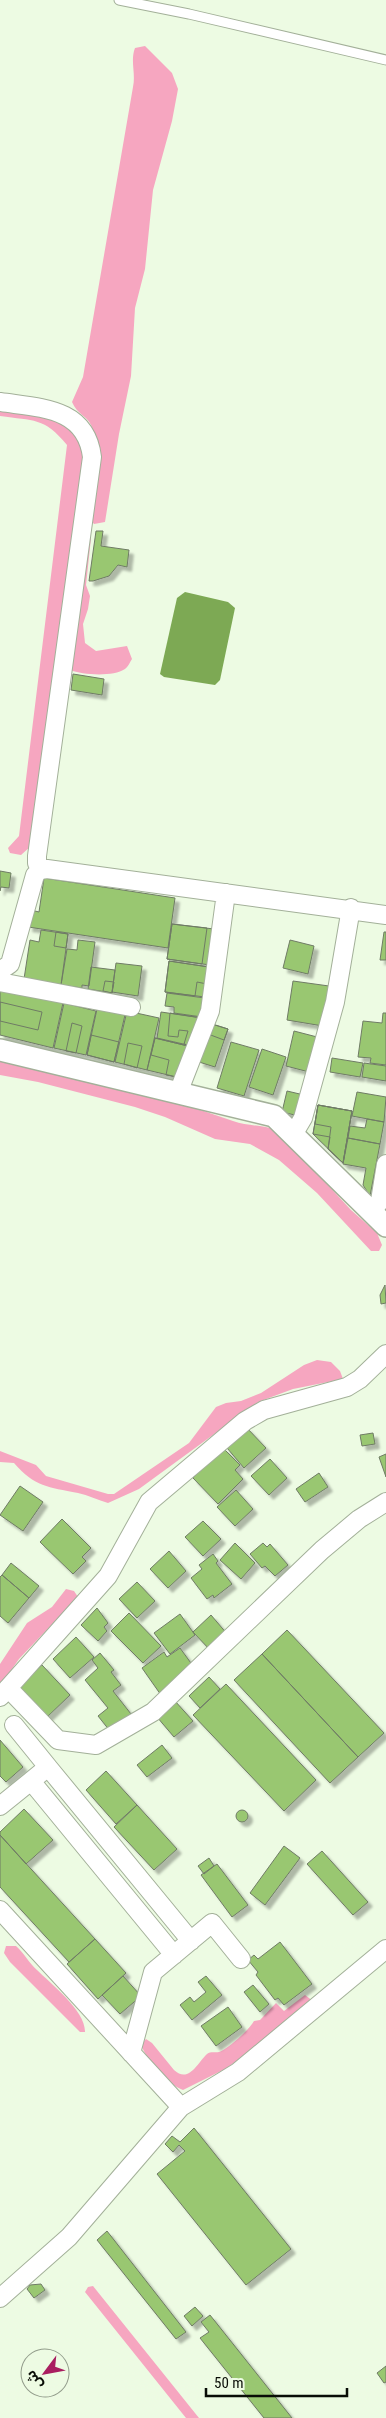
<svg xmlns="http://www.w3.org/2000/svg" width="386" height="2418" font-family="'Roboto Condensed','Noto Sans Arabic',sans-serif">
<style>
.forest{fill:#f6a6c0}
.water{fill:#7da954}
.building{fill:#99c771;stroke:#6f7b65;filter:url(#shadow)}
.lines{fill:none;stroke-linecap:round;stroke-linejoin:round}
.service-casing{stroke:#a3b099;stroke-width:11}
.minor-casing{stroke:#a3b099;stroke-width:20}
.tertiary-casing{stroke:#a3b099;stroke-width:24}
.service{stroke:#fff;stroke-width:9}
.minor{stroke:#fff;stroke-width:18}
.tertiary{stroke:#fff;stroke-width:21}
</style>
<defs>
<filter id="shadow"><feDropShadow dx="4.5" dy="4.5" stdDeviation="1" flood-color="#0004"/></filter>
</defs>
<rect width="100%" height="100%" fill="#edfbe3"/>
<path class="forest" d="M145,46L172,73L178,89L172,121L153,190L145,269L135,308L131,376L119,434L105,522L94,524L89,518C90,497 100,442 91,425C87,416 77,414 72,402L83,377L133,87C136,73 130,61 135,48Z
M0,407L46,414L69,424L86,451L31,846L21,855L10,853L8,848L19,836L67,445C44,417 34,421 0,416Z
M88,536L91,538L86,585L90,596L88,609L83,624L85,643L96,651L127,646L132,659C130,662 128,667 125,669C113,677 83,675 70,670Z
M0,1058C77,1078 157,1094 233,1121C247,1126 263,1125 277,1130L351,1210L377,1233L382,1245L379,1251H371L317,1193L279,1160L250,1144L215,1139L165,1117L135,1107L38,1082L0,1075Z
M317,1360L331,1362L340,1371L343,1379L293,1389L258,1402L139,1489L108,1503C98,1500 88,1495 78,1493C48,1487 35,1487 14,1463L0,1462V1451L36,1465L46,1476L108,1494H114L189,1443L216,1407L226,1403L241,1401L261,1393L304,1365Z
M66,1589L74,1591L78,1597L19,1659L0,1686V1664L27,1623L52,1607Z
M6,1946H16C24,1953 29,1963 37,1970C50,1983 86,2011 85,2032H80L10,1962L4,1953Z
M305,1995L313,2001L254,2049L225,2069L183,2090C169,2085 145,2059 141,2044L146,2039L152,2043L174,2070C189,2084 198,2062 207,2054C211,2051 215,2053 219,2052C228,2049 249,2030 254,2021L260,2020L276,2003L284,2011Z
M93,2286L199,2418H186L85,2292L88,2287Z"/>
<path class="water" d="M185,592L228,602L235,608L220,680L215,685L164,677L160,674L177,598Z"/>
<path class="building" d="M96,531H103L101,546L129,550L127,567L118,565L109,576L93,581H89Z
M73,674L104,679L102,695L71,690Z
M0,871L11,873L9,888L1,887L0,891Z
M44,878L175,898L168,948L28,927L31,910L39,912Z
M172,924L207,928L202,964L167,959Z
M172,924L214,929L210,965L167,959Z
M41,930L68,934L61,985L24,979L30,940L39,942Z
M56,932L68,934L66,948L54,946Z
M384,932H386V960H380Z
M78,940L95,942L89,986L82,985V988L61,985L67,949L77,950Z
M290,940L314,946L308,974L283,968Z
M169,961L209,967L207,984L197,982L195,996L165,992Z
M169,961L209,967L205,997L165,992Z
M116,963L142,966L138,996L112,992Z
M91,967L115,970L112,993L88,989Z
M105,981L114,982L112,993L103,991Z
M293,981L329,986L323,1026L287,1020Z
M0,989L63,1003L53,1048L0,1035Z
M167,993L205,998L202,1017L174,1013V1007L165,1006Z
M0,1002L42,1012L38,1030L0,1021Z
M64,1003L96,1011L86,1055L54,1048Z
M97,1009L125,1015L114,1062L87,1055Z
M127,1011L159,1018L147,1070L115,1062Z
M161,1012L202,1018L192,1046L157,1038Z
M170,1013L202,1018L192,1046L184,1044L188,1031L179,1030L178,1037L168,1036Z
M383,1013H386V1065L370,1063L371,1058L358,1057L363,1021L382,1023Z
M72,1023L82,1026L76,1053L66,1051Z
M212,1024L228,1029L224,1040L208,1034Z
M212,1024L228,1029L215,1067L199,1062Z
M294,1031L321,1038L313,1073L286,1066Z
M91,1035L119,1042L114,1062L87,1055Z
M155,1038L192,1047L181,1078L166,1075L169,1060L151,1055Z
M155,1038L192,1047L181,1078L147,1070Z
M231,1042L259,1050L244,1096L217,1088Z
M128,1043L142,1046L137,1068L124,1064Z
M262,1049L286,1057L273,1095L249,1087Z
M332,1058L363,1063L360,1077L330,1072Z
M364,1063L386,1066V1081L362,1077Z
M287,1091L304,1095L299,1116L282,1112Z
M357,1092L386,1097L384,1122L352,1116Z
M318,1105L352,1111L343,1163L328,1149L331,1127L315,1124Z
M318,1105L352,1111L343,1163L328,1149L330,1137L313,1134Z
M318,1105L352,1111L343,1163L313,1134Z
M367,1119L384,1122L380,1144L348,1138L350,1126L365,1128Z
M348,1138L380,1144L370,1196L363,1185L366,1168L343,1164Z
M385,1285L386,1303L381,1304L380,1295Z
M246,1427L266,1448L244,1468L227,1448Z
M373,1433L375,1444L362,1446L360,1435Z
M223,1448L240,1465L235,1470L243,1479L218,1504L193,1478Z
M386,1454V1477L379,1457Z
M270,1459L287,1478L269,1495L251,1476Z
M319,1473L328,1487L305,1502L296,1489Z
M20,1486L43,1502L23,1531L0,1515Z
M236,1490L253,1509L235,1526L217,1507Z
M62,1519L91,1548L82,1557L86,1561L73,1574L40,1542Z
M203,1521L221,1539L203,1556L185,1537Z
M235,1543L255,1563L241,1579L220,1560Z
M263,1543L267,1547L270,1544L288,1565L275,1576L265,1566L262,1568L250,1554Z
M169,1551L186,1571L168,1588L150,1569Z
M213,1554L218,1561L216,1563L232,1584L214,1598L213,1595L207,1599L191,1578L202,1569L199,1565Z
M11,1563L39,1586L29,1598L2,1575Z
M2,1575L29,1598L8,1623L0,1616V1577Z
M137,1582L155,1601L137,1618L119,1599Z
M97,1608L108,1623L104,1627L107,1631L98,1641L81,1625Z
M129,1613L161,1646L143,1663L111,1631Z
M180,1614L195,1635L170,1654L154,1633Z
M211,1615L228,1635L211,1651L193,1632Z
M287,1630L384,1733L358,1757L262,1654Z
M76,1637L94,1657L70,1678L53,1659Z
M180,1648L196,1670L161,1695L142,1668L164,1652L167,1657Z
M100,1653L114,1670L111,1672L121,1685L113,1691L131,1714L110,1731L98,1716L108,1708L85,1680L98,1668L92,1660Z
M262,1654L358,1757L330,1783L234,1680Z
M42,1665L70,1695L45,1719L16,1688Z
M209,1677L220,1689L200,1708L189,1696Z
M226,1684L316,1780L284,1811L193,1715Z
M175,1701L193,1721L174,1737L157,1717Z
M0,1740L23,1767L6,1782L0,1776Z
M162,1745L172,1758L147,1777L137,1765Z
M106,1771L137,1805L116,1824L86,1790Z
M137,1805L177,1849L154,1870L114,1827Z
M24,1809L53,1840L26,1864L0,1835V1832Z
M236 1816a6 6 0 1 1 12 0a6 6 0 1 1-12 0Z
M0,1835L95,1939L69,1962L0,1887Z
M284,1846L300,1858L265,1905L250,1893Z
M322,1851L368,1902L353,1915L307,1864Z
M209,1858L214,1866L204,1874L198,1866Z
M217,1864L248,1905L232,1917L201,1875Z
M95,1939L126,1973L98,1999L67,1964Z
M280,1942L312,1984L284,2005L278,1998L275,2000L256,1975L258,1972L248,1960L254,1955L258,1959Z
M123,1976L141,1996L120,2014L102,1995Z
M206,1976L222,1995L192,2020L180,2005L190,1997L194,2002L206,1992L198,1982Z
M253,1985L269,2004L260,2012L244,1992Z
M228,2007L242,2027L216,2046L201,2026Z
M194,2128L291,2249L246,2285L157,2174L185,2151L179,2145L173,2152L165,2144L172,2136L180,2142Z
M107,2231L186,2332L176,2339L97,2240Z
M41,2284L45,2290L34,2298L27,2289L30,2285Z
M195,2307L203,2316L192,2326L184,2316Z
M210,2315L292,2418H264L200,2338L209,2332L201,2322Z
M386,2366V2382L384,2383L377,2373Z"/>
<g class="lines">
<g class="service-casing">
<path id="service" d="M119,0L189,14L386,60"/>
</g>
<g class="minor-casing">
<path id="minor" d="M0,402C40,408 86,407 92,457L37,856V863L40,870
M0,971L10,964L35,875L40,870L47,869L386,915
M0,982L131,1007
M178,1093L210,1011L226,893
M293,1135L303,1118L335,1002L351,908
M372,1211L380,1201L386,1164
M8,1688L58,1740L96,1745L153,1712L322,1550L359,1519L386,1502
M0,1697L108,1576L149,1502L245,1421L264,1410L347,1387L360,1379L386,1354
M14,1725L48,1767L31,1781L174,1955
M48,1767L191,1941
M0,1806L31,1781
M0,1910L181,2107
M131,2053L153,1972L212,1923L241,1959
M0,2298L69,2237L181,2107L238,2072L386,1949"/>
</g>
<g class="tertiary-casing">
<path id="tertiary" d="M0,1050L274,1116L386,1226"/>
</g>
<use href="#service" class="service"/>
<use href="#minor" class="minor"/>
<use href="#tertiary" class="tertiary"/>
</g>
<g transform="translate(45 2373) rotate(238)"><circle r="24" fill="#edfbe3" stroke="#929c8b"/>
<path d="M0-4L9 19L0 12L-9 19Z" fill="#a91e60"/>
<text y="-8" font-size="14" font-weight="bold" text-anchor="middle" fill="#090d06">ش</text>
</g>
<path d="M206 2388v8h141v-8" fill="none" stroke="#090d06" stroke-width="2.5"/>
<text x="214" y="2388" font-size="15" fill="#090d06" stroke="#edfbe3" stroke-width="4" paint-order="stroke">50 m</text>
</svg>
